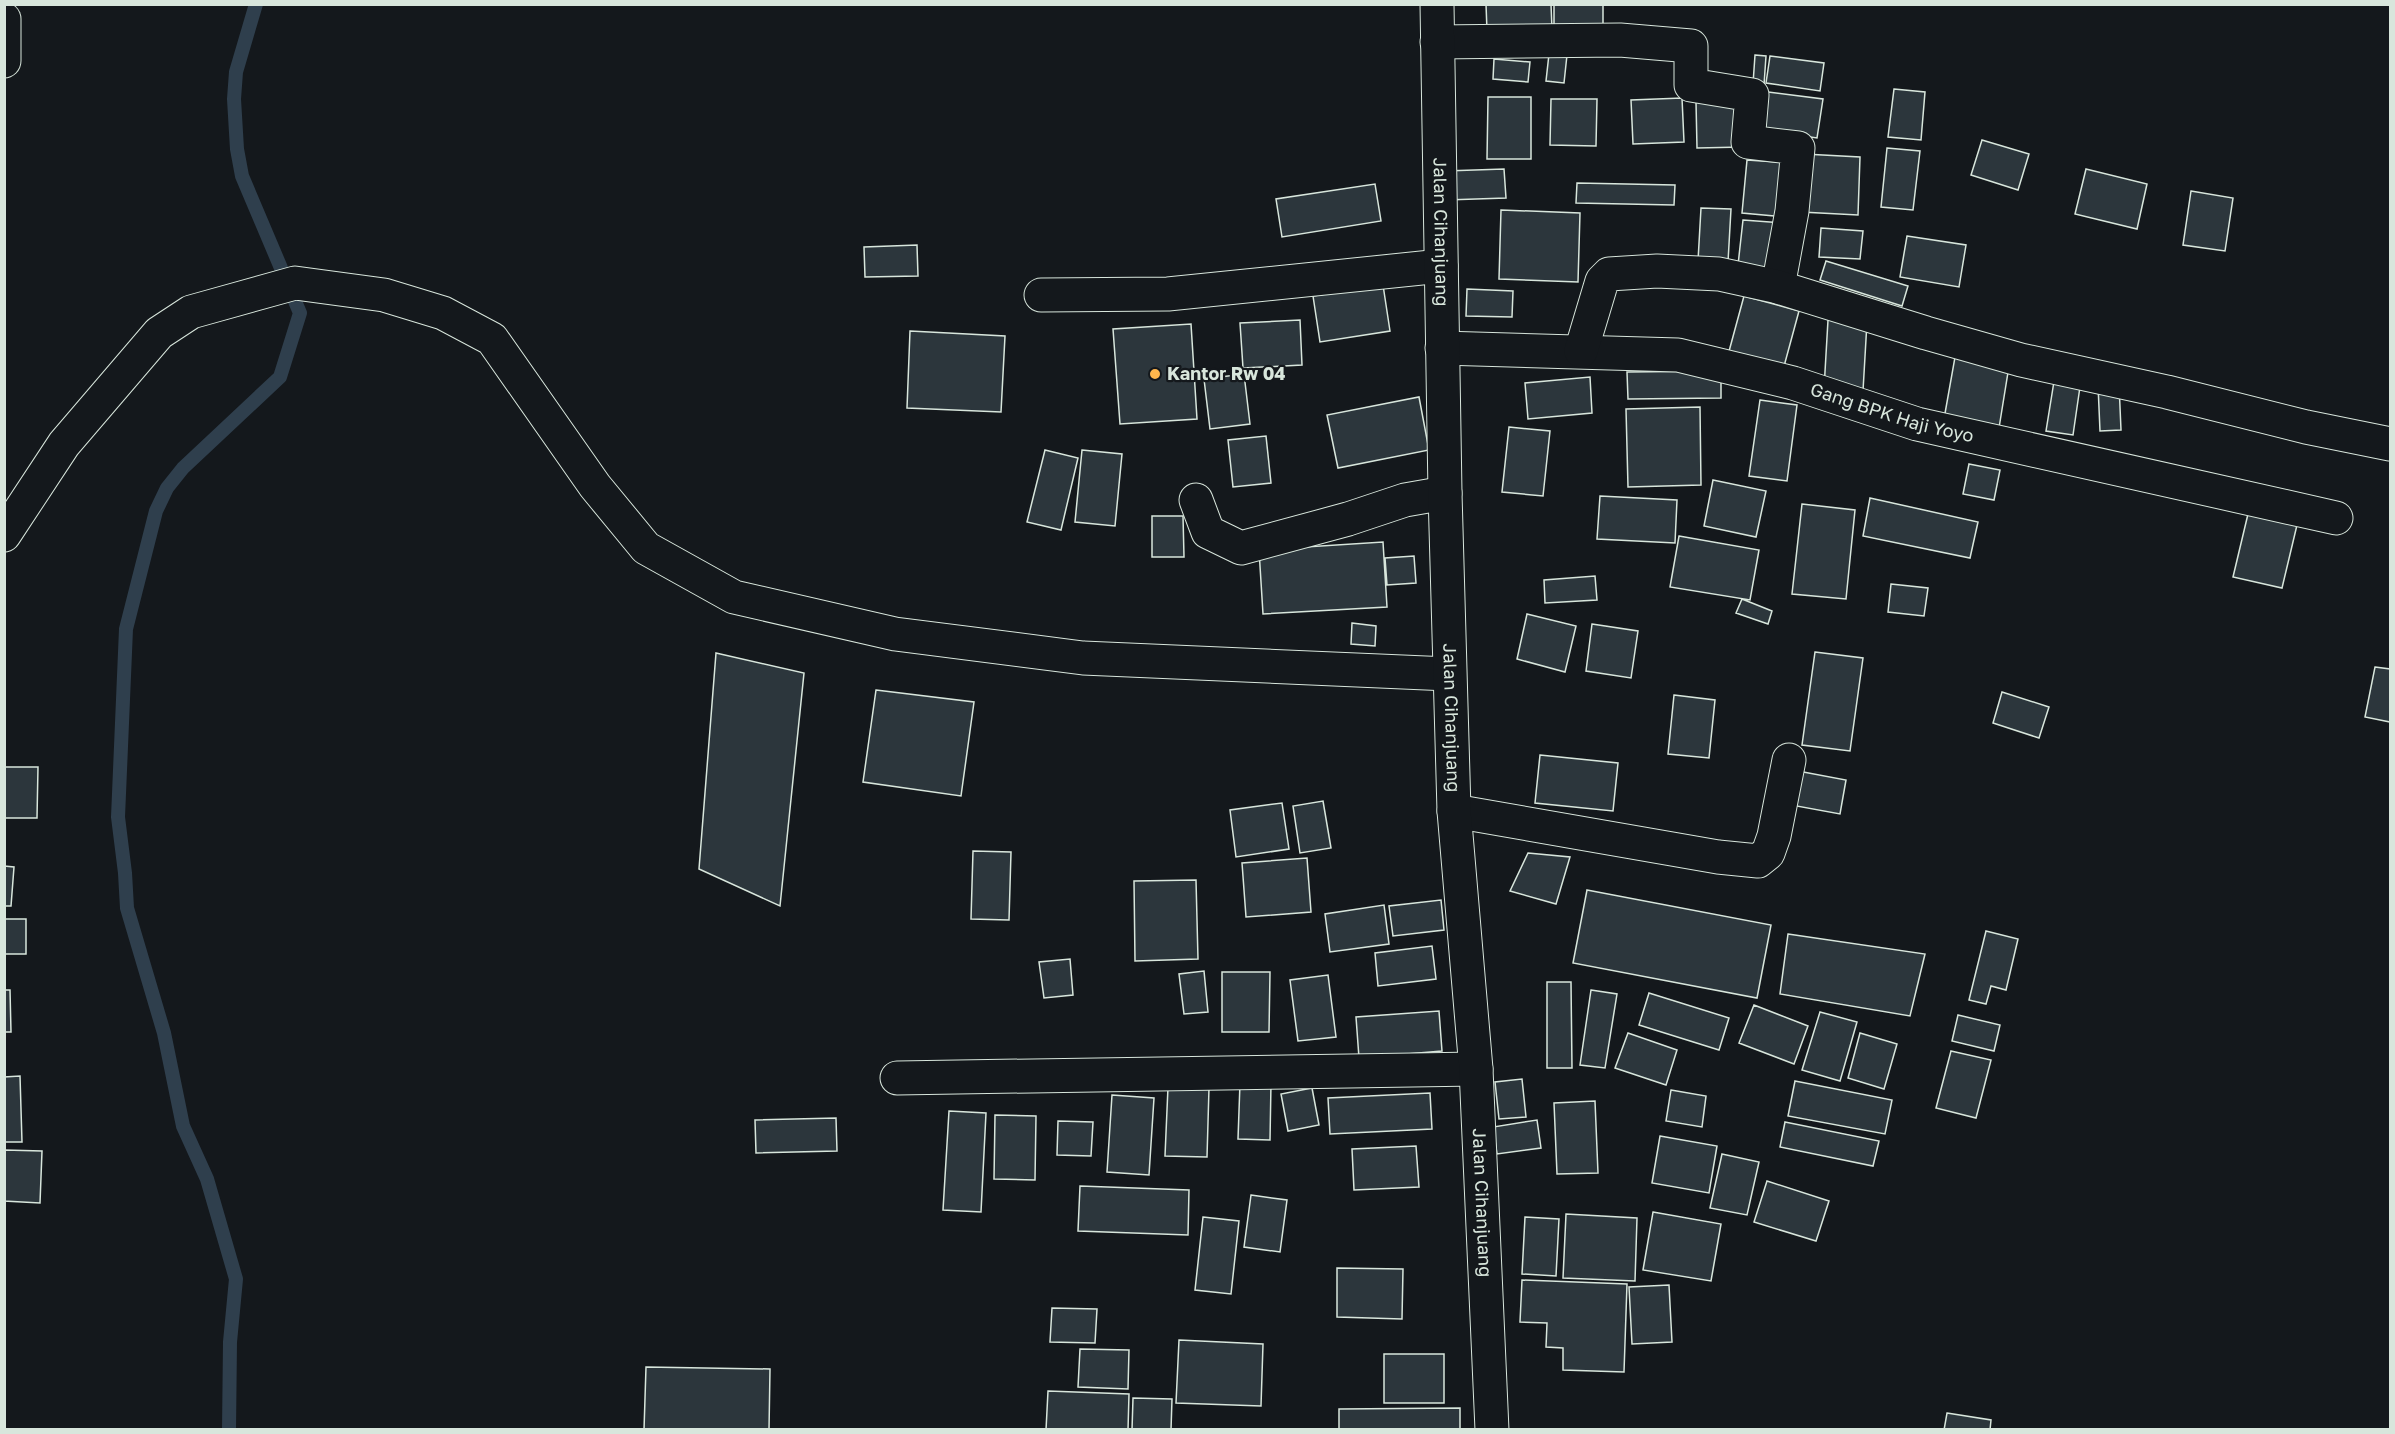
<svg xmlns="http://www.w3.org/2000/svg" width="2395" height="1434" font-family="'Golos Text',sans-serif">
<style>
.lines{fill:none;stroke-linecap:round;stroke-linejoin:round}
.stream{stroke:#2f3f4d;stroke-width:14}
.building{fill:#2c363c;stroke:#d8e6dc;stroke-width:1.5}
.minor-casing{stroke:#d8e6dc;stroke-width:35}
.secondary-casing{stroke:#d8e6dc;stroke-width:35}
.minor{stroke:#14181c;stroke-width:33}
.secondary{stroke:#14181c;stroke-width:33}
.poi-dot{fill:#ffb74d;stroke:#14181c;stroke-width:2}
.labels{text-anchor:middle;stroke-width:4.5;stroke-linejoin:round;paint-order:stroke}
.street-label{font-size:18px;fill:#d8e6dc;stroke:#14181c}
.poi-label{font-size:18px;font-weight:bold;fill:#d8e6dc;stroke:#14181c;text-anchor:start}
</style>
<rect width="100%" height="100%" fill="#14181c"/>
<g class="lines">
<path class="stream" d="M229,1430L230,1342L236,1279L207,1179L183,1126L164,1033L127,908L125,873L118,817L126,629L156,511L167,488L183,468L280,377L300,313L242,176L237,149L234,99L236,72L256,4"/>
</g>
<path class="building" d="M1486,4H1551L1552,29L1487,31Z
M1554,4H1603V28L1554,29Z
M1549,54L1567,55L1564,83L1546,81Z
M1755,55L1766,56L1764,85L1753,84Z
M1770,56L1824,63L1820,91L1766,83Z
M1494,59L1530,62L1528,82L1493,79Z
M1894,89L1925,92L1921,140L1888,137Z
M1760,91L1823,99L1817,138L1755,129Z
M1488,97H1531V159H1487Z
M1682,98L1684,142L1633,144L1631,100Z
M1551,99H1597L1596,146L1550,145Z
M1696,102H1741L1743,147L1697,148Z
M1982,140L2029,154L2018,190L1971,175Z
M1887,148L1920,151L1913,210L1881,207Z
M1804,154L1860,157L1858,215L1801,212Z
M1747,160L1790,163L1785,217L1742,213Z
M1504,169L1506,198L1446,200L1445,171Z
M2086,169L2147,184L2137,229L2075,214Z
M1577,183L1675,185L1674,205L1576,203Z
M1375,184L1381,221L1282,237L1276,199Z
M2191,191L2233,198L2225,251L2183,245Z
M1701,208L1731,209L1728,262L1698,261Z
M1501,210L1580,213L1578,282L1499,279Z
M1743,220L1782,223L1777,268L1738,265Z
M1821,228L1863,231L1860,259L1819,257Z
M1907,236L1966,245L1959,287L1900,277Z
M917,245L918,276L865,277L864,247Z
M1826,261L1908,286L1902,306L1820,280Z
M1383,285L1390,331L1320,342L1313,296Z
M1467,289L1513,291L1512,317L1466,316Z
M1744,296L1799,311L1783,370L1728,355Z
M1300,320L1302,365L1243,368L1240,323Z
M1828,320L1867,322L1863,391L1824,389Z
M1191,324L1197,419L1120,424L1113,329Z
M910,331L1005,336L1001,412L907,408Z
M1955,357L2009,366L1999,428L1944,419Z
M2056,369L2082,373L2073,435L2046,431Z
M1721,371V398L1628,399L1627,372Z
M1244,374L1250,424L1210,429L1204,379Z
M1590,377L1592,413L1528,419L1525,383Z
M2119,384L2121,430L2100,431L2098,385Z
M1419,397L1429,450L1338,468L1327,415Z
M1760,400L1797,405L1787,481L1749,476Z
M1700,407L1701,485L1628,487L1626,409Z
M1509,427L1550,431L1543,496L1502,492Z
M1266,436L1271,483L1233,487L1228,440Z
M1045,450L1078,458L1061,530L1027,522Z
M1082,450L1122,454L1115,526L1075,522Z
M1969,464L2000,470L1994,500L1963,494Z
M1713,480L1766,491L1756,537L1704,526Z
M1600,496L1677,500L1675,543L1597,539Z
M1870,498L1978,522L1970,558L1863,536Z
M1802,504L1855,510L1846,599L1792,594Z
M2248,514L2297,525L2282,588L2233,577Z
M1152,516H1183L1184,557H1152Z
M1679,536L1759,550L1750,600L1670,587Z
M1383,542L1387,607L1263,614L1259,550Z
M1414,556L1416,583L1387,585L1385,558Z
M1595,576L1597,600L1545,603L1544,580Z
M1891,584L1928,588L1924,616L1888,612Z
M1742,599L1772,611L1768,624L1736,613Z
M1527,614L1576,626L1565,672L1517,659Z
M1352,623L1376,626L1375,646L1351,644Z
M1592,624L1638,631L1631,678L1586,671Z
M1815,652L1863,658L1850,751L1802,745Z
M716,653L804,673L780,906L699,869Z
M2375,667L2390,669V722L2365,717Z
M876,690L974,702L961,796L863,782Z
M2002,692L2049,707L2039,738L1993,723Z
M1674,695L1715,700L1709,758L1668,754Z
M1540,755L1618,763L1613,811L1535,803Z
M4,767H38L37,818H4Z
M1798,771L1846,780L1840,814L1791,805Z
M1323,801L1331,848L1300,853L1293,806Z
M1282,803L1289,849L1236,857L1230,810Z
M973,851L1011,852L1009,920L971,919Z
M1528,853L1570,857L1556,904L1510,891Z
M1307,858L1311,912L1246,917L1242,863Z
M4,866L14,867L11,906H4Z
M1196,880L1198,959L1135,961L1134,881Z
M1587,890L1771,925L1757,998L1573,963Z
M1441,900L1444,930L1393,936L1389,906Z
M1384,905L1389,944L1330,952L1325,914Z
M4,919H26V954H4Z
M1986,931L2018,939L2006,990L1991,986L1986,1004L1969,1000Z
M1788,934L1925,954L1910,1016L1780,994Z
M1432,946L1436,979L1378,986L1375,953Z
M1070,959L1073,995L1044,998L1039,962Z
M1204,971L1208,1012L1184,1014L1179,974Z
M1222,972H1270L1269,1032H1222Z
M1328,975L1336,1037L1298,1041L1290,980Z
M1547,982H1571L1572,1068H1547Z
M4,990H10L11,1032H4Z
M1591,990L1617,994L1605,1068L1580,1065Z
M1649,993L1729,1018L1719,1050L1639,1025Z
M1754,1005L1808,1026L1794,1064L1739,1043Z
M1439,1011L1442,1051L1359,1058L1356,1017Z
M1820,1012L1857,1022L1840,1081L1802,1070Z
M1958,1015L2000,1025L1994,1051L1952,1041Z
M1628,1033L1677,1050L1666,1085L1615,1068Z
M1860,1033L1897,1044L1884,1089L1848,1078Z
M1951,1051L1991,1060L1976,1118L1936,1108Z
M20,1076L22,1142H4V1077Z
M1522,1079L1526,1117L1499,1119L1495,1082Z
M1795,1081L1892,1100L1885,1134L1788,1116Z
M1240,1083H1271L1270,1140L1238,1139Z
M1168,1087L1209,1088L1207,1157L1165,1156Z
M1312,1088L1319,1125L1288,1131L1281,1094Z
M1671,1090L1706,1096L1702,1127L1666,1121Z
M1430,1093L1432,1129L1330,1134L1328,1098Z
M1112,1095L1154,1098L1149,1175L1107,1172Z
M1595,1101L1598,1173L1557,1174L1554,1103Z
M949,1111L986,1113L981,1212L943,1210Z
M995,1115L1036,1116L1035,1180L994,1179Z
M836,1118L837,1151L756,1153L755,1120Z
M1537,1120L1541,1148L1497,1154L1493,1127Z
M1058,1121L1093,1122L1091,1156L1057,1155Z
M1785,1122L1879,1141L1873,1166L1780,1147Z
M1660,1136L1717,1146L1709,1193L1652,1183Z
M1416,1146L1419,1187L1354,1190L1352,1149Z
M4,1150L42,1151L40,1203L4,1201Z
M1722,1154L1759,1162L1747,1215L1710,1208Z
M1767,1181L1829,1201L1816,1241L1754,1222Z
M1080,1186L1189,1190L1188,1235L1078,1231Z
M1251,1195L1287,1200L1280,1252L1244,1247Z
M1653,1212L1721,1224L1711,1281L1643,1270Z
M1566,1214L1637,1218L1635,1281L1563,1278Z
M1203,1217L1239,1221L1231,1294L1195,1290Z
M1525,1217L1559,1219L1556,1276L1522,1274Z
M1337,1268L1403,1269L1402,1319L1337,1317Z
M1522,1280L1627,1284L1624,1372L1563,1370V1348L1546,1347L1547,1323L1520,1322Z
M1669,1285L1672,1342L1632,1344L1629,1287Z
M1052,1308L1097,1309L1095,1343L1050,1342Z
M1179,1340L1263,1344L1261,1406L1176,1403Z
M1080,1349L1129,1350L1128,1389L1078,1387Z
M1384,1354H1444V1403H1384Z
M646,1367L770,1369L769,1430H644Z
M1048,1391L1129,1394L1128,1430H1046Z
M1133,1398L1172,1399L1171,1430H1132Z
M1460,1408V1430H1339V1409Z
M1947,1413L1991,1420L1990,1430H1944Z"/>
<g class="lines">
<g class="minor-casing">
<g id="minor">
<path d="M4,19V61"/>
<path d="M1437,42L1620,40L1691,46V85L1752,95L1748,142L1798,148L1792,211L1778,287"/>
<path d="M1041,295L1168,294L1441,266"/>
<path id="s1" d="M1442,348L1678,355L1793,383L1917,424L2336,518"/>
<path d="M1581,351L1602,281L1609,274L1657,271L1719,274L1778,287L1926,333L2021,360L2167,392L2306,427L2390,444"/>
<path d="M1196,500L1208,532L1241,548L1348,519L1405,500L1445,493"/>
<path d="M4,535L64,444L159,333L191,312L295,283L384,295L443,313L492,339L595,486L646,548L734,597L895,634L1083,658L1449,674"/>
<path d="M1454,811L1718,857L1758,861L1768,853L1774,836L1789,760"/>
<path d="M897,1078L1476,1069"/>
</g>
</g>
<g class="secondary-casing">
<g id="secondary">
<path id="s2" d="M1437,4L1445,493L1454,811L1476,1069L1492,1430"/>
</g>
</g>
<use href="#minor" class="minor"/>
<use href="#secondary" class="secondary"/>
</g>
<circle class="poi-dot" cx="1155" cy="374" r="6"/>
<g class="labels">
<g class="street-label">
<text dy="6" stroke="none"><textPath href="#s2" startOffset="228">Jalan Cihanjuang</textPath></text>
<text dy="6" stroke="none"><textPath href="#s1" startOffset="458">Gang BPK Haji Yoyo</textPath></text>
<text dy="6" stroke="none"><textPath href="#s2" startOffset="714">Jalan Cihanjuang</textPath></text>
<text dy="6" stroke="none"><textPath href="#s2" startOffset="1200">Jalan Cihanjuang</textPath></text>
</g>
<g class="poi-label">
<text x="1167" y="380">Kantor Rw 04</text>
</g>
</g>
<rect width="2395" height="1434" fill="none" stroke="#d8e6dc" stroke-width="12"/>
</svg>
